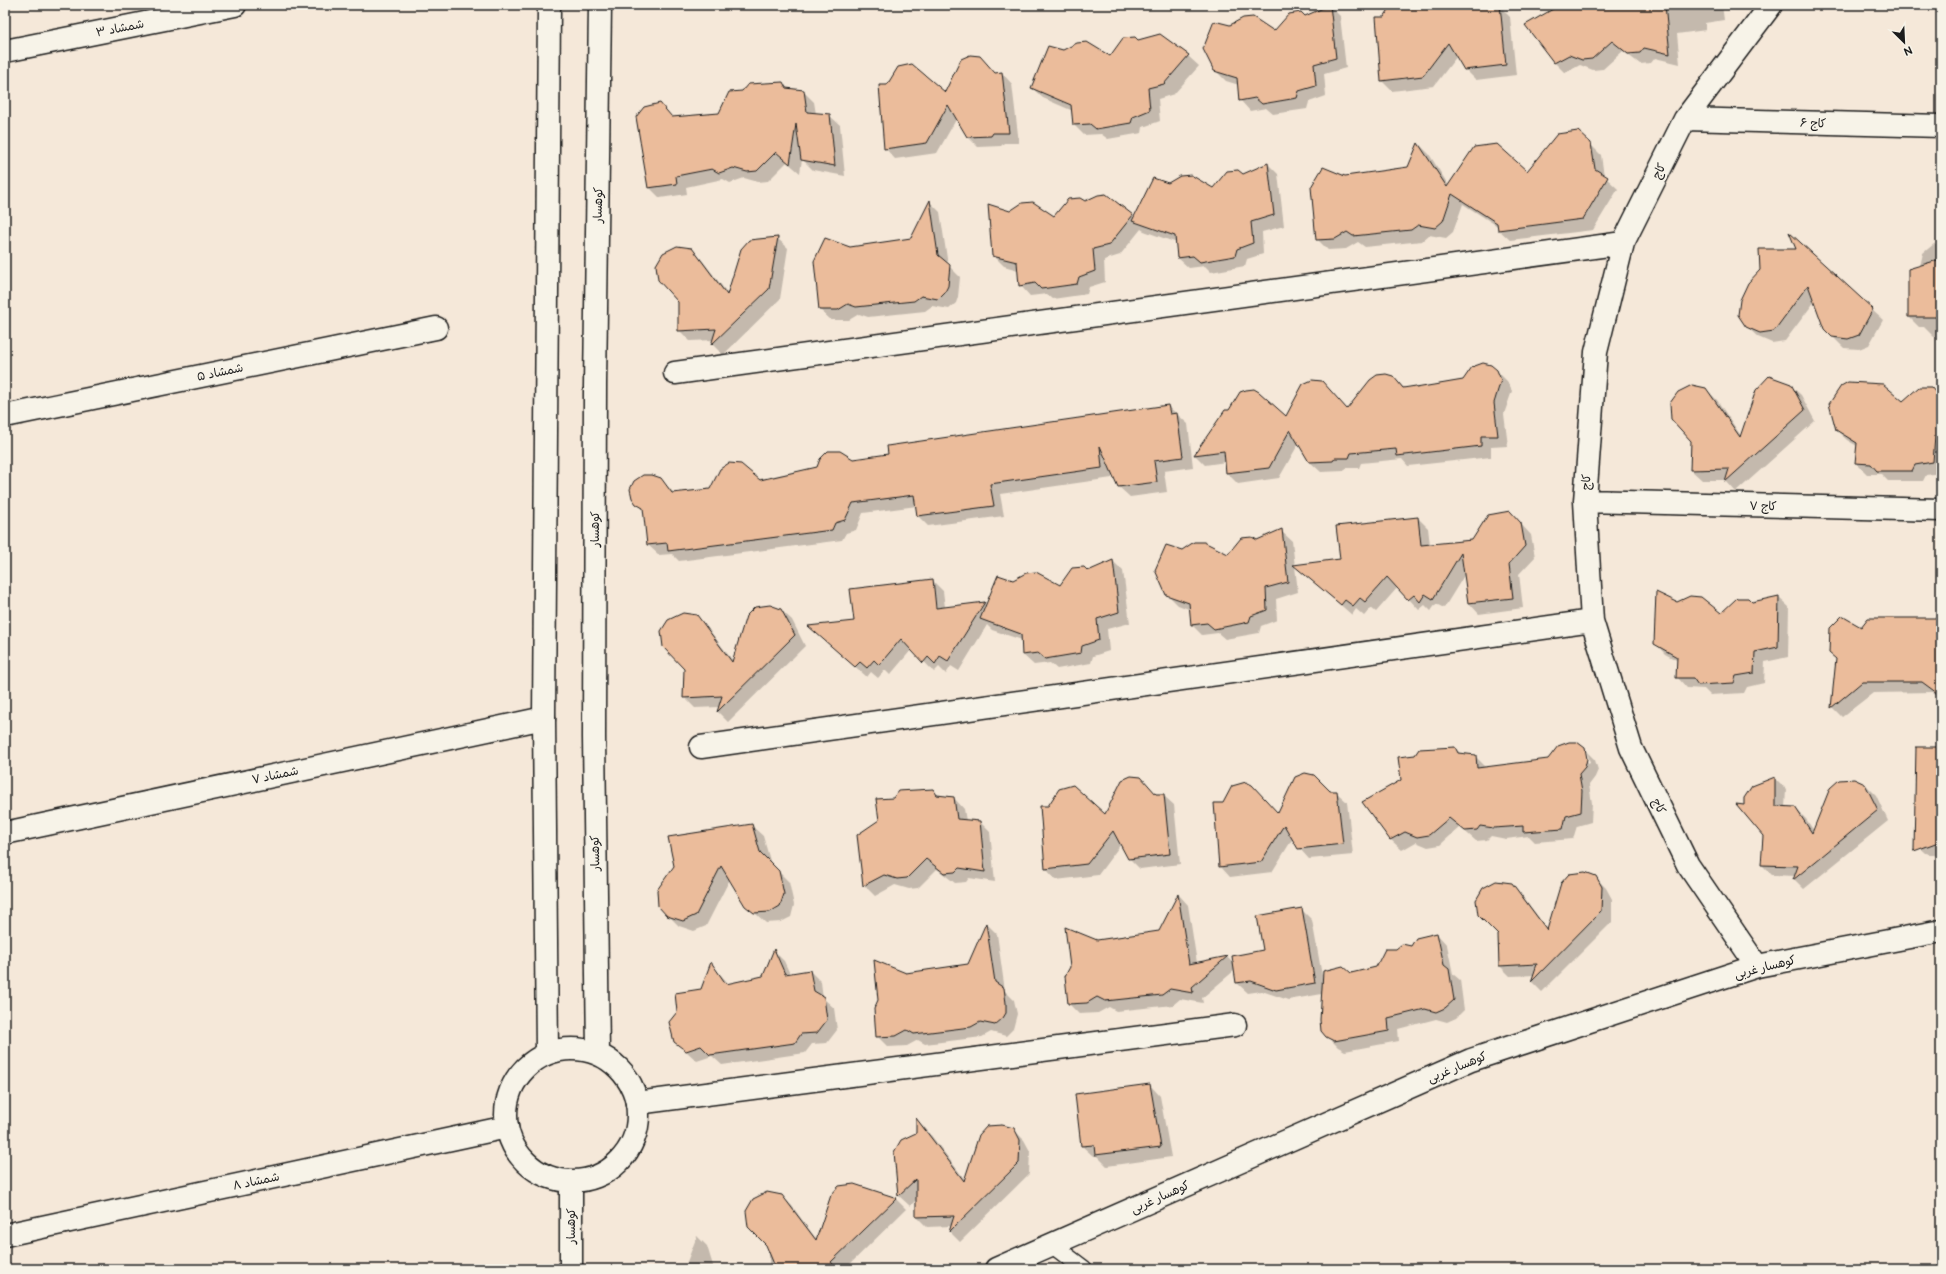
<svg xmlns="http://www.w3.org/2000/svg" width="1946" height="1274" font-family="'Balsamiq Sans','Playpen Sans Arabic',sans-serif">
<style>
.shadow{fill:#0003;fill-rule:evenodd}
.building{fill:#ebbc9b;stroke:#1c1c1c}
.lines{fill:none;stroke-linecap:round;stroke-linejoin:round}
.service-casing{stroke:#1c1c1c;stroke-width:19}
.minor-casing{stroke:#1c1c1c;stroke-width:25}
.tertiary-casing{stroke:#1c1c1c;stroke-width:25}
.service{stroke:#f7f3e8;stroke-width:16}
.minor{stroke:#f7f3e8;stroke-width:22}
.tertiary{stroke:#f7f3e8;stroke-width:22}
.labels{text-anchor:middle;stroke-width:4;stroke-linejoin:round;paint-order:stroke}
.street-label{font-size:12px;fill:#1c1c1c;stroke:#f7f3e8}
</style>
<rect width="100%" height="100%" fill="#f5e8d9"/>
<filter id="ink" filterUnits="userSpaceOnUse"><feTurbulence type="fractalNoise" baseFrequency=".025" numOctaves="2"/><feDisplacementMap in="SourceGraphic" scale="8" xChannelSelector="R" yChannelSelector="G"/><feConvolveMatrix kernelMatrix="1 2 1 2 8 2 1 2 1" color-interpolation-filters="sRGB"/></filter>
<g filter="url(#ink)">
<path class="shadow" d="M1393,5L1499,6L1510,17L1516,75L1476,80L1465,69L1457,56L1434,86L1392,91L1382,81L1377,18H1384Z
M1562,5H1722L1724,20L1705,23L1706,30L1677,34L1680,64L1655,58L1651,63L1640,64L1623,51L1603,69L1593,70L1580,65L1565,73L1555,63Z
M1330,6L1340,16L1346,68L1324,74L1326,96L1309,102L1307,109L1273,114L1266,108L1250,111L1240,100L1239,85L1226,81L1215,70L1230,26L1275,32Z
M1160,35L1188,56L1199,66L1174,94L1158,99L1160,121L1143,127L1142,133L1108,139L1101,134L1084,135L1074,125L1073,111L1043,98L1032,88L1064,51L1110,57L1138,41Z
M1002,73L1012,84L1019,143H1004L1001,146L978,147L968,137L957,118L937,153L895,159L885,148L945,93L995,74Z
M783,83L789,90L803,91L814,102L816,114L829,115L840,125L845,176L813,170L802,159L800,173L787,162L768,181L758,182L744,178L730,183L723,179L686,187L687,194L660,198L649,187L673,118L720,114L743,92Z
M1578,132L1601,155L1604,176L1618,189L1593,230L1510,240L1499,230V227L1463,204L1453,232L1446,238L1429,235L1422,241L1365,247L1358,242L1346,249L1328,250L1317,239L1345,177L1409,168L1419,144L1429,154L1449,186L1527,173Z
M1268,164L1278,174L1284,226L1262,232L1263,254L1247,259L1245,266L1211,272L1205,266L1189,268L1178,258L1177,243L1144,231L1141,229L1120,255L1104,260L1105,282L1089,287L1087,294L1053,299L1047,294L1030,296L1020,285L1018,270L1004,266L993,255L1010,212L1054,217L1084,202L1105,195L1135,218L1169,184L1213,189Z
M930,202L940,212L948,265L960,277L958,297L956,303L949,309L932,306L925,311L868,317L859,314L849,320H831L820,310L911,238Z
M777,238L788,248L780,299L723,355L713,345L714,340L690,341L679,330L691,249L702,260L728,294Z
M1941,243V337H1934L1924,327H1919L1909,317L1923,253L1934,244Z
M1760,250L1872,310L1883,320L1869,345L1859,349L1844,348L1833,337L1815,301L1785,341L1772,343L1758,337L1747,327L1761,270Z
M1496,370L1507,381L1512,391L1504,414L1508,446L1491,447V457L1408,466L1402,459L1361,463L1359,468H1346L1344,471L1321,472L1310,462L1299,443L1279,478L1238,484L1227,473L1226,462L1205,465L1195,455L1225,411L1287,418L1347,410L1393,377L1405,389L1416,387L1418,389L1464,380Z
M1790,385L1801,395L1815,421L1736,492L1726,481V480H1702L1691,470L1706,389L1717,400L1741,436Z
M1941,391V473L1926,475L1923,481H1888L1881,474H1867L1856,463L1857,446L1847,440L1836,430L1903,402Z
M1168,406L1188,424L1193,467L1164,471L1167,492L1130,497L1119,487L1112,471V478L1000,494L1004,516L928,526L918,516L917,506L863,513L856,530L846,533L842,540L679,561L672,554L659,555L648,545L645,511L636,503L660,479L674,493L710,489L853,460Z
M1418,518L1428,528L1430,545L1473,541L1520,523L1531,535L1535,557L1519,574L1523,608L1479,614L1469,603L1465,574L1444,608L1436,604L1431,611L1425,605L1419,610L1398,587L1376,612L1371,608L1364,616L1356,609L1352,615L1295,565L1341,560Z
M1281,531L1292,541L1298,592L1276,599L1277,620L1261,626L1259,633L1225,639L1218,633L1202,635L1192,625L1191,610L1178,605L1167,594L1182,551L1228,555Z
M1113,561L1123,571L1130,623L1107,629L1109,651L1093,656L1091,663L1057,669L1050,663L1034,665L1023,655L1022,640L992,630L987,625L959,671L951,666L946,674L939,667L934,672L912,649L890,675L885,670L878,678L871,672L867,677L810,627L855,622L932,580L943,591L945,607L984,603L987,605L1013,581L1060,587Z
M1778,597L1789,607L1788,657L1765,662L1764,683L1747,687L1744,693L1710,695L1704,689L1687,688L1677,677L1678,661L1665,654L1655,643L1677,604L1721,615L1752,603Z
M781,610L792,620L805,646L728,722L718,712L719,707L695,708L684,697L696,616L707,627L733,661Z
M1941,617V698L1933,692L1873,693L1842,717L1832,707L1836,659L1830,653L1861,628Z
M1455,748L1461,754L1475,756L1486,767L1549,760L1584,749L1595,760L1598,770L1595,777L1589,785L1592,803L1591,822L1577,826L1573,839L1535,842L1529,836L1506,839L1491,836L1487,840L1476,841L1460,827L1440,845L1428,847L1416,842L1402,850L1391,840L1363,802ZM1585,752H1587L1590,763L1588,764Z
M1775,778L1786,789L1785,808H1795L1806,819L1814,831L1865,784L1876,795L1888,821L1804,889L1794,879L1795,876L1772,875L1762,865L1764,836L1745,806L1753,787Z
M1941,784V857L1926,853L1915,843Z
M933,790L939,796L954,798L964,809L966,821L980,822L990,832L995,882L969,878L966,882L955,883L937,869L918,888L909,889L895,885L875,896L864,885L880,820L894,799Z
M1330,792H1336L1347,802L1353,855L1309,859L1299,848L1293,838L1272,872L1230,877L1220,866L1279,814Z
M1157,795H1163L1174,805L1180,864L1140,869L1129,858L1121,844L1098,875L1056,880L1046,869L1041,807L1106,816Z
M752,826L763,836L771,864L789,882L794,905L791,917L781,922L766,923L746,905L730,879L706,926L694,931L679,926L668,915Z
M1595,877L1606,888L1612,899V922L1542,992L1532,982L1534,975L1510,976L1500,966L1511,884L1522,895L1548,930Z
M1179,895L1188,905L1197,963L1227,957L1234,964L1264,951L1301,909L1312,920L1323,981L1376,968L1397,950L1412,947L1437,934L1447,945L1453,974L1460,980L1464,1010L1456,1018L1447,1022L1436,1019L1398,1029L1399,1041L1345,1051L1338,1047L1327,1036L1322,994L1288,1000L1262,991L1248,993L1237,983L1235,970L1202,998L1203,1003L1180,999L1173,1005L1116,1011L1109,1007L1098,1013L1079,1014L1069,1004L1097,941L1160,932Z
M987,924L997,934L1005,991L1014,1000L1017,1014L1013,1029L1006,1036L991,1032L982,1037L925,1044L918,1040L907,1046L888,1047L877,1036L906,974L969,965Z
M774,951L784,961L790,974L810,971L821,982L823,998L834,1008L837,1030L827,1043L812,1044L805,1053L722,1065L712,1056L697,1061L675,1041L702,990L711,964L729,984L764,977Z
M1150,1085L1160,1096L1171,1157L1107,1166L1097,1156H1093L1082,1146Z
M917,1120L927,1130L966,1181L1013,1129L1024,1140L1030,1151L1029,1174L960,1242L950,1232L952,1226L927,1227L917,1217V1199L910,1206L899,1196L895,1152L917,1133Z
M854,1185L896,1199L906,1209L845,1269H769V1247L781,1195L792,1206L817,1240Z
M697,1236L707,1246L714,1269H674L685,1267Z"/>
<path class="building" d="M1330,5L1336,58L1314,64L1316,86L1299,91L1297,98L1262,104L1255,98L1239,101L1237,78L1214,71L1203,49L1214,21L1230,25L1243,18L1253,17L1274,31L1289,14L1301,12L1305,16Z
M1392,5H1500L1506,65L1464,70L1448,43L1423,76L1381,81L1376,17H1384Z
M1560,5H1665L1670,54L1644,48L1640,53L1628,54L1612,41L1592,59L1582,60L1569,55L1554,63L1525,25Z
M1160,34L1189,55L1164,84L1148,88L1150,110L1133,117L1131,123L1096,129L1090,124L1073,125L1071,105L1031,88L1048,46L1063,50L1077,43L1087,42L1110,56L1123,38L1135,37L1138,40Z
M970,55L980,56L995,73L1002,72L1009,133H993L991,136L967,137L948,105L927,143L884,149L879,85H887L898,67L912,64L945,92L961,59Z
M783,82L786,88L804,90L807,112L830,114L835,166L801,160L796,124L790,164L776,152L757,171L747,172L733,168L719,173L712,169L676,176L677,184L648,188L636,117L644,107L660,103L672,117L719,113L729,92L742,91L748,84Z
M1578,131L1591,143L1595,169L1608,177L1583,219L1498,230L1497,223L1452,194L1443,221L1435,228L1418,225L1411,230L1353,236L1347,232L1335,239L1316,240L1311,187L1323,167L1345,176L1408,167L1418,143L1447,187L1474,147L1497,144L1527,171L1557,134Z
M1268,163L1274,215L1251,222L1253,243L1237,249L1235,256L1200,262L1193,256L1177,258L1175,236L1132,221L1153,178L1168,183L1180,176L1191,175L1213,188L1227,171L1238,170L1243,174Z
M1106,194L1133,215L1109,245L1093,249L1095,271L1079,277L1077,284L1041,289L1035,283L1019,286L1017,262L992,256L988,204L1010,211L1022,203L1033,202L1054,216L1068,199L1080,198L1085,201L1098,195Z
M930,200L938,255L950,265L948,286L945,292L938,299L921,296L914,301L856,307L848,304L838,310H819L814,261L825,238L850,247L911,238Z
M1789,232L1873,309L1859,335L1848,339L1832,337L1824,329L1808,285L1774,331L1760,333L1746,327L1738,315L1740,300L1748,283L1760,270L1759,249H1796Z
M778,237L769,289L711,345L716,329L678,331V302L658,280L656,265L663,253L677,246L692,248L727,295L741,249L749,240Z
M1941,259V317H1908V269Z
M1483,363L1491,365L1497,370L1501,380L1494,403L1498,436H1481V446L1397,456L1396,449L1351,453L1349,458H1335L1333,461L1309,462L1290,430L1269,468L1226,473L1224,451L1194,455L1225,410H1229L1240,392L1246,390L1254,389L1259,392L1286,416L1303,384L1312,380L1322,381L1347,409L1370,380L1377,375L1386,374L1393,376L1403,388L1416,386V388L1463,380L1472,367Z
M1769,376L1791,384L1805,410L1725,482L1729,469L1690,470L1691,441L1671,419L1670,403L1678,392L1692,385L1706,388L1740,437L1756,390Z
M1848,382L1883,384L1903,401L1919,387H1931L1941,399V439L1935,436L1933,462L1915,465L1912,471H1877L1871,464L1855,463L1857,443L1836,430L1829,404L1841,386Z
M1168,405L1170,414L1177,413L1183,457L1154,461L1157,482L1118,487L1100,446L1102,468L990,484L994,506L917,516L914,495L853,503L845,520L835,523L832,530L668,551L667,543L647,545L643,508L636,504L632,498L630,489L634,481L643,475H652L661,478L672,493L710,489L720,469L729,463L741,464L760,480L817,467L820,459L828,451H840L853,459L888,454L887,446Z
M1510,511L1521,523L1525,546L1509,564L1513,598L1468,603L1461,553L1433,599L1425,594L1420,602L1414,595L1408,600L1387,577L1365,602L1360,598L1353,606L1345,600L1341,605L1293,565L1340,559L1336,526L1418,517L1421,545L1472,540L1488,515Z
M1282,529L1288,582L1266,588L1267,610L1251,616L1249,622L1214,629L1207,623L1191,625L1189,603L1166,595L1155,570L1166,545L1182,550L1194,542H1204L1228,554L1241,538L1252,537L1257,540Z
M1113,560L1119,612L1097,619L1099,640L1082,646L1081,653L1045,659L1038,653L1022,655L1021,634L980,619L998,575L1013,580L1026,573L1036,572L1060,585L1072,568L1084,567L1088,571Z
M933,579L936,608L985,602L948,661L940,656L935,664L928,657L923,663L901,639L879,665L874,660L867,668L860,662L855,667L808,626L854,621L850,589Z
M1656,592L1677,602L1690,596L1701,597L1721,613L1737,598H1748L1752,602L1779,596L1778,647L1755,652L1754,673L1736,676L1734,683L1698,685L1693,678H1676L1677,657L1654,644Z
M770,605L781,609L795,635L717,712L722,696L683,698L684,669L663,647L661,631L668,620L683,613L697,615L732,662L746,616L755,607Z
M1842,616L1861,627L1868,618H1941V696L1922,682H1862L1831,708L1836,659L1829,653L1830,628Z
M1569,742H1577L1585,748L1587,759L1585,767L1579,774L1582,791L1581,812L1566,816L1563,829L1523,832V826L1494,828L1480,826L1477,830L1465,831L1449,818L1429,835L1417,837L1405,832L1390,840L1362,802L1401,780L1398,757L1415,755L1419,749L1455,747L1458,753L1476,755L1477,768L1548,759L1558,746Z
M1916,747H1941V841L1914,851Z
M1305,773L1314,775L1330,791H1337L1343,844L1298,849L1284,825L1261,862L1219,867L1214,803H1223L1232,786L1246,782L1252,785L1278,813L1295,777Z
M1131,776L1141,777L1156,794H1164L1170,854L1128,859L1113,831L1087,864L1045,869L1040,806H1048L1059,789L1073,785L1105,814L1122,780Z
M1775,777V806L1795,807L1812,833L1830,788L1839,780L1854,779L1865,784L1878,810L1793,880L1798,866L1761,865L1763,836L1736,804L1744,805V798L1752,786Z
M933,789L937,795L954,797L957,819L980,821L985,872L959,868L955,872L944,873L926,859L907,878L897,879L884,875L863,886L857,835L879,820L876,799L893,798L898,791Z
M752,824L760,852L779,871L784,894L780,906L770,912L754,913L745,906L721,866L696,915L683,921L667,916L658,906L657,890L674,866L668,837Z
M1585,872L1596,876L1602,887L1601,911L1531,982L1537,964L1499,966L1498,935L1478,915L1476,900L1483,888L1496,881L1512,883L1547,930L1561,883L1569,874Z
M1178,894L1189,964L1228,956L1192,987L1193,993L1170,989L1162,995L1105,1001L1097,997L1087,1003L1068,1004L1065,976L1070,967L1065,927L1097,940L1159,931Z
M1302,908L1315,983L1276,990L1251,981L1236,983L1232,956L1263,950L1257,916Z
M986,923L995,982L1004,988L1006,1003V1013L1003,1018L995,1025L980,1022L971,1027L914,1034L907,1030L896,1036L876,1037L874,1009L878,1000L874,960L906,973L968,964Z
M1437,933L1444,965L1449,969L1454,1000L1445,1008L1436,1012L1425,1009L1388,1018L1389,1031L1334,1041L1326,1037L1321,1031L1320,1020L1323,971L1343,966L1351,973L1376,967L1385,949H1396L1402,944L1411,946L1416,938Z
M774,949L785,974L810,970L814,991L824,997L827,1020L817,1033L801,1034L795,1043L710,1055L701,1046L686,1051L674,1042L669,1022L677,1012L675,993L701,989L711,962L726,984L763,976Z
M1150,1084L1161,1147L1095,1155L1094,1145L1081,1146L1075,1094Z
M916,1118L964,1181L979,1135L987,1126L1002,1125L1014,1128L1020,1140L1019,1163L949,1232L954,1216L916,1217V1179L898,1196L894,1152L901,1140L916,1133Z
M854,1184L897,1198L831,1262L837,1269H776L766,1245L748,1227L746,1211L753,1199L767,1192L782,1195L816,1240L831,1195L839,1186Z"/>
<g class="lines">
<g class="service-casing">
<path id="service" d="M1051,1244L1084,1269"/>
</g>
<g class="minor-casing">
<path id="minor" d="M5,51L235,5
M1685,119L1941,126
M675,373L1623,243
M5,416L436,328
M1585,501L1941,510
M701,747L1592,621
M5,833L544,718
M1757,966L1688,865L1631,748L1592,621L1585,501L1596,352L1623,243L1685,119L1771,5
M637,1103L1235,1025
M5,1235L507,1127"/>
</g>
<g class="tertiary-casing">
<path id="tertiary" d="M506 1115a66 66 0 1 1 132 0a66 66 0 1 1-132 0Z
M547,1053L544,718L549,5
M598,1053L594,737L595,386L600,5
M571,1269V1183
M996,1269L1471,1060L1757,966L1941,931"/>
</g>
<use href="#service" class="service"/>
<use href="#minor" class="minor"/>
<use href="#tertiary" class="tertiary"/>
</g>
</g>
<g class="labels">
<g class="street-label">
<text transform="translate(120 28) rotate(-11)" y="4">شمشاد ۳</text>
<text transform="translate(1813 123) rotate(2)" y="4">کاج ۶</text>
<text transform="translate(1659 171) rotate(-63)" y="4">کاج</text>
<text transform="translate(598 205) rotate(-89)" y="4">کوهسار</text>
<text transform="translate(220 372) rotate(-12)" y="4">شمشاد ۵</text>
<text transform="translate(1586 482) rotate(-86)" y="4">کاج</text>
<text transform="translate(1763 506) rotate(1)" y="4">کاج ۷</text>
<text transform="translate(595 529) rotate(-90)" y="4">کوهسار</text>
<text transform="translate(275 775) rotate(-12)" y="4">شمشاد ۷</text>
<text transform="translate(1659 806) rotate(64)" y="4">کاج</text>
<text transform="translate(595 853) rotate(-91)" y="4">کوهسار</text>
<text transform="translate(1765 967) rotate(-14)" y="4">کوهسار غربی</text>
<text transform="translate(1457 1067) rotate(-22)" y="4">کوهسار غربی</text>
<text transform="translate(256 1181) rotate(-12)" y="4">شمشاد ۸</text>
<text transform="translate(1160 1197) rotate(-24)" y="4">کوهسار غربی</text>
<text transform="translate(571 1226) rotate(-90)" y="4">کوهسار</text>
</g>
</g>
<rect width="1946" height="1274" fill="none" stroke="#f7f3e8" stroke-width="20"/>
<rect x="10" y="10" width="1926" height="1254" fill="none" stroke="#1c1c1c" stroke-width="1.5" filter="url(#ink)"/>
<g transform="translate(1904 42) rotate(156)" stroke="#f7f3e8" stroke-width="3" paint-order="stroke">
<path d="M0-3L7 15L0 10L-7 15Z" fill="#1c1c1c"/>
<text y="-6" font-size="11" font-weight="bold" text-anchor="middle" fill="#1c1c1c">N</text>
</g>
</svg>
